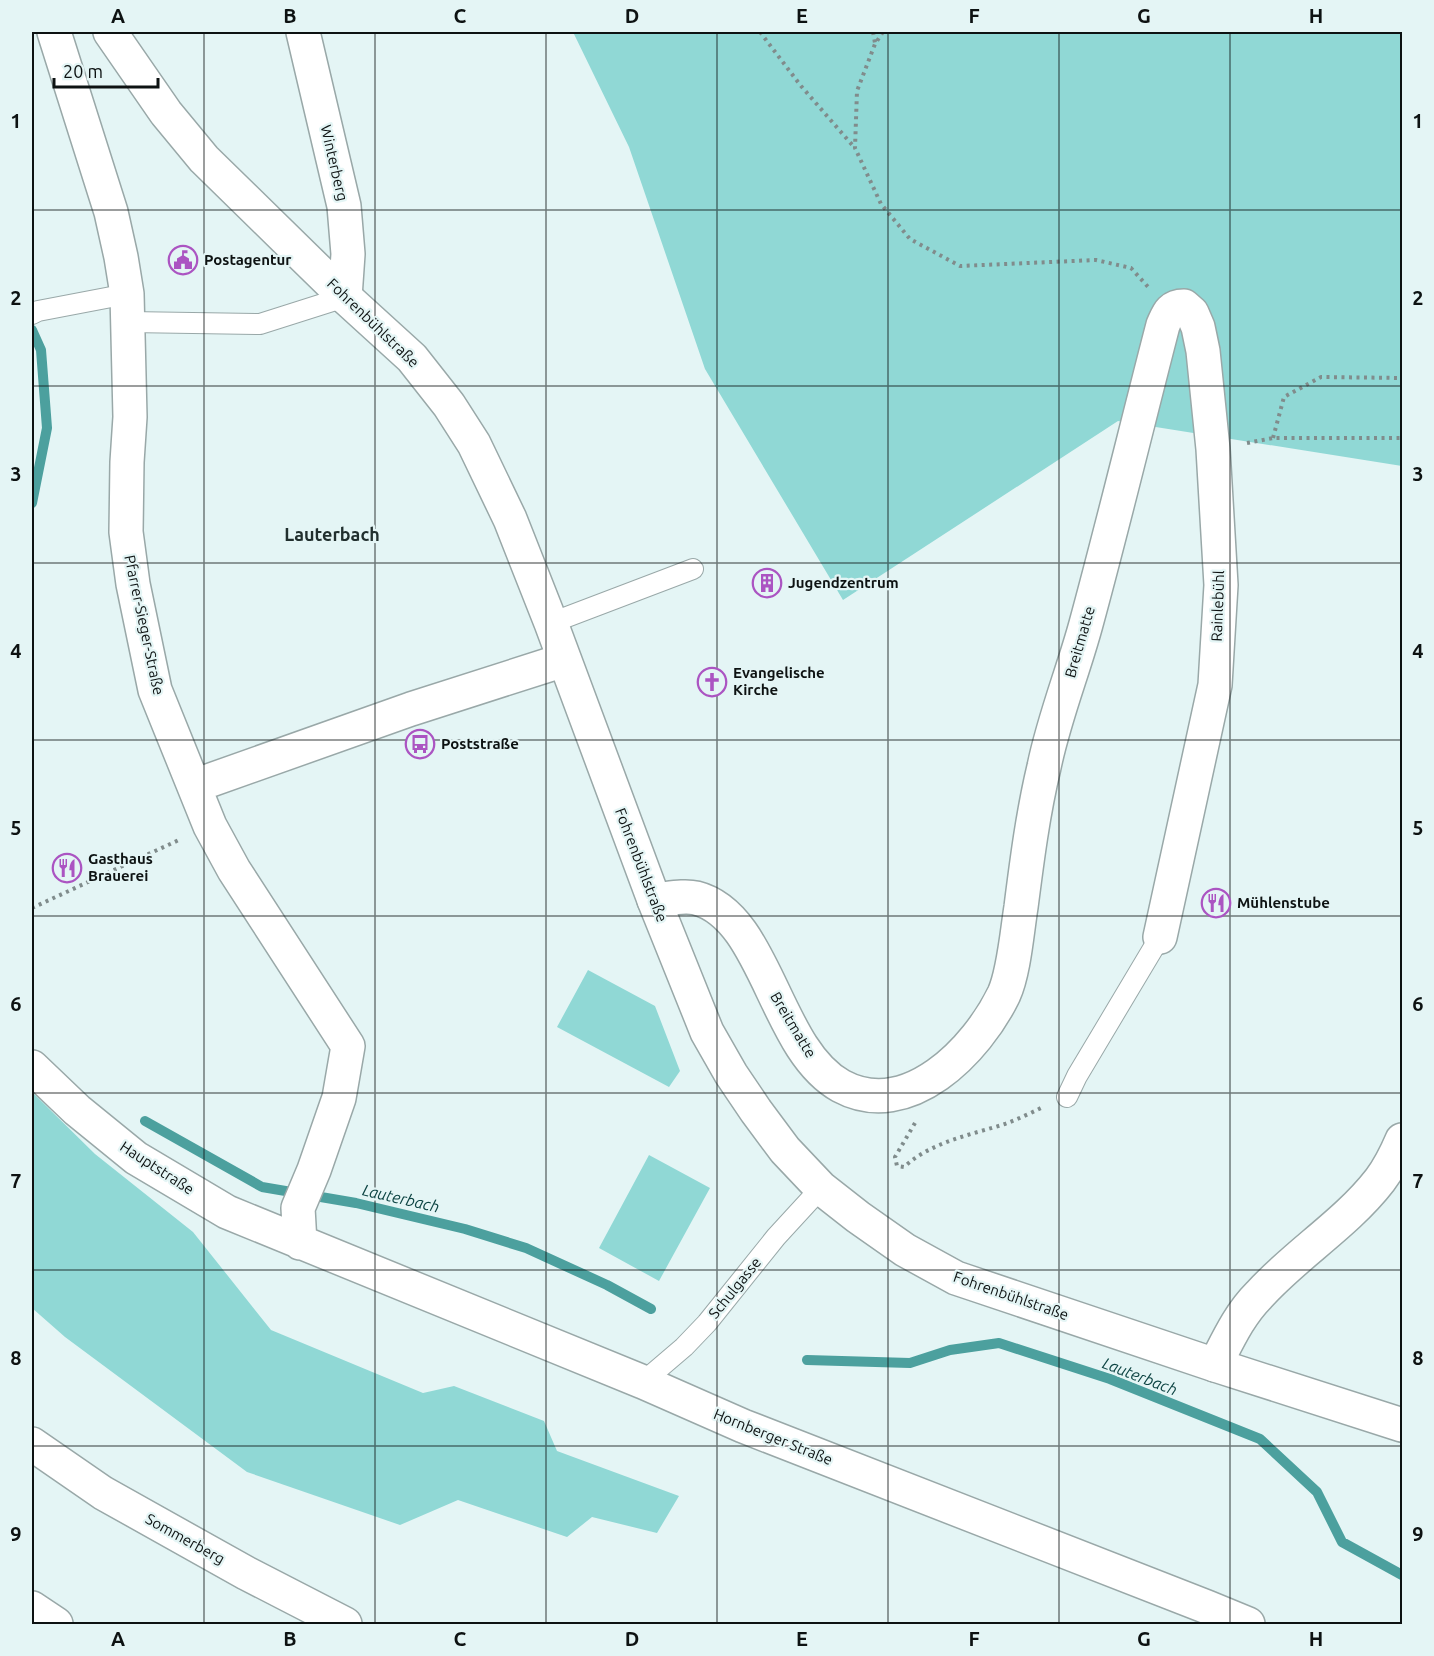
<svg xmlns="http://www.w3.org/2000/svg" width="1434" height="1656" font-family="Ubuntu,sans-serif">
<style>
.green{fill:#90d8d5}
.lines{fill:none;stroke-linecap:round;stroke-linejoin:round}
.stream{stroke:#4ca09e;stroke-width:10}
.service-casing{stroke:#99a8a8;stroke-width:22}
.minor-casing{stroke:#99a8a8;stroke-width:36}
.secondary-casing{stroke:#99a8a8;stroke-width:36}
.path{stroke:#808c8c;stroke-width:4;stroke-dasharray:3 4.5;stroke-linecap:butt}
.service{stroke:#fff;stroke-width:20}
.minor{stroke:#fff;stroke-width:33}
.secondary{stroke:#fff;stroke-width:33}
.grid{fill:none;stroke:#0d1212;stroke-width:1.5;stroke-opacity:0.55}
.labels{text-anchor:middle;stroke-width:4.5;stroke-linejoin:round;paint-order:stroke}
.street-label{font-size:15px;fill:#0d1212;stroke:#e4f5f5}
.poi-label{font-size:15px;font-weight:bold;fill:#0d1212;stroke:#e4f5f5;text-anchor:start}
.water-label{font-size:16px;font-style:italic;fill:#0e4544;stroke:#e4f5f5}
.quarter-label{font-size:18px;font-weight:bold;fill:#212f2e;stroke:#e4f5f5}
.neatline{fill:none;stroke:#0d1212;stroke-width:2}
.grid-label{font-size:20px;text-anchor:middle;font-weight:bold;fill:#0d1212}
</style>
<rect width="100%" height="100%" fill="#e4f5f5"/>
<path class="green" d="M573,32H1402V466L1118,421L843,600L705,369L629,147Z
M588,970L655,1006L680,1071L669,1087L557,1027Z
M32,1092L95,1154L193,1232L271,1330L423,1393L454,1386L544,1421L557,1451L679,1496L657,1533L592,1517L567,1537L458,1500L400,1525L247,1472L65,1337L32,1308Z
M649,1155L710,1188L659,1281L599,1248Z"/>
<g class="lines">
<path class="stream" d="M32,330L41,350L47,428L32,503
M145,1121L262,1187L356,1203L465,1229L526,1248L607,1285L651,1309
M807,1360L910,1363L950,1350L999,1343L1110,1379L1260,1439L1317,1492L1342,1542L1402,1575"/>
<g class="service-casing">
<path id="service" d="M32,314L38,311L127,294
M129,322L260,324L345,297
M551,623L693,569
M1067,1097L1077,1076L1160,937
M643,1382L684,1347L707,1323L776,1237L821,1188"/>
</g>
<g class="minor-casing">
<path id="minor" d="M54,32L111,212L121,257L127,294L130,417L127,462L126,532L133,584L155,690L210,826L234,870L348,1046L339,1098L314,1170L298,1208L300,1243
M303,32L344,206L348,254L345,297
M194,786L411,709L564,660
M654,900C667,899 684,895 696,898C767,916 774,1049 841,1086C908,1122 977,1050 1004,994C1014,972 1017,932 1021,907C1027,860 1033,813 1044,767C1054,718 1073,672 1086,624C1113,525 1137,425 1163,325C1168,314 1170,306 1184,306L1192,313L1198,327L1203,351L1213,449L1221,585L1215,685L1160,937
M32,1067L77,1110L136,1158L227,1212L643,1382L743,1426L1207,1607L1248,1624
M1215,1365C1228,1340 1239,1315 1259,1295C1296,1254 1346,1224 1380,1180C1389,1168 1396,1154 1402,1140
M32,1444L103,1493L246,1573L345,1624
M32,1608L56,1624"/>
</g>
<g class="secondary-casing">
<path id="secondary" d="M110,32L166,113L204,159L345,297L412,358L449,405L474,444L510,519L551,623L654,900L707,1032L731,1074L756,1111L785,1150L821,1188L858,1217L905,1250L956,1278L1215,1365L1402,1425"/>
</g>
<path class="path" d="M760,32L801,86L854,147
M873,32L875,43
M883,32L875,44L857,91L855,148L881,204L910,239L960,266L1096,260L1131,268L1149,288
M1273,438L1284,397L1321,377L1402,378
M1247,443L1273,438H1402
M32,908L181,839
M915,1123L895,1157L897,1166L904,1167C931,1142 970,1135 1005,1124C1018,1119 1031,1113 1043,1107"/>
<use href="#service" class="service"/>
<use href="#minor" class="minor"/>
<use href="#secondary" class="secondary"/>
</g>
<path class="grid" d="M204,32V1624M375,32V1624M546,32V1624M717,32V1624M888,32V1624M1059,32V1624M1230,32V1624M32,210H1402M32,386H1402M32,563H1402M32,740H1402M32,916H1402M32,1093H1402M32,1270H1402M32,1446H1402"/>
<defs>
<g id="civic-ring" transform="scale(1.5)"><circle r="9.5" fill="#e4f5f5" stroke="#ab54c2" stroke-width="1.5"/><path d="M-.6-6.5H3V-4.5H.6V-3L4-1V1h2V6H-6V1h2V-1L-.6-3ZM-1.2 2.5V6h2.4V2.5Z" fill="#ab54c2"/></g>
<g id="building-ring" transform="scale(1.5)"><circle r="9.5" fill="#e4f5f5" stroke="#ab54c2" stroke-width="1.5"/><path d="M-4-6H4V6H1V3H-1V6H-4ZM-2.5-4.3h1.7v1.8h-1.7ZM.8-4.3h1.7v1.8H.8ZM-2.5-1h1.7V.8h-1.7ZM.8-1h1.7V.8H.8Z" fill="#ab54c2"/></g>
<g id="church-ring" transform="scale(1.5)"><circle r="9.5" fill="#e4f5f5" stroke="#ab54c2" stroke-width="1.5"/><path d="M-1.2-6h2.4v3.5h3.3v2.4h-3.3V6h-2.4V-.1h-3.3v-2.4h3.3Z" fill="#ab54c2"/></g>
<g id="bus-ring" transform="scale(1.5)"><circle r="9.5" fill="#e4f5f5" stroke="#ab54c2" stroke-width="1.5"/><path d="M-5-6H5V4H4V6H2V4H-2V6H-4V4H-5ZM-3.5-4V0h7V-4ZM-3.5 1.2v1.5H-2V1.2ZM2 1.2v1.5H3.5V1.2Z" fill="#ab54c2"/></g>
<g id="restaurant-ring" transform="scale(1.5)"><circle r="9.5" fill="#e4f5f5" stroke="#ab54c2" stroke-width="1.5"/><path d="M-5-6h1v4h1v-4h1v4h1v-4h1v5L-1.5 .5V6h-2V.5L-5-1ZM5-6V6H3V1.5H1.5Q1.5-4 5-6Z" fill="#ab54c2"/></g>
</defs>
<g fill-rule="evenodd">
<use href="#civic-ring" x="183" y="260"/>
<use href="#building-ring" x="767" y="583"/>
<use href="#church-ring" x="712" y="682"/>
<use href="#bus-ring" x="420" y="744"/>
<use href="#restaurant-ring" x="67" y="868"/>
<use href="#restaurant-ring" x="1216" y="903"/>
</g>
<g class="labels">
<g class="street-label">
<text transform="translate(334 163) rotate(77)" y="5">Winterberg</text>
<text transform="translate(373 323) rotate(44)" y="5">Fohrenbühlstraße</text>
<text transform="translate(1218 606) rotate(-88)" y="5">Rainlebühl</text>
<text transform="translate(144 625) rotate(78)" y="5">Pfarrer-Sieger-Straße</text>
<text transform="translate(1080 642) rotate(-74)" y="5">Breitmatte</text>
<text transform="translate(641 865) rotate(69)" y="5">Fohrenbühlstraße</text>
<text transform="translate(793 1025) rotate(59)" y="5">Breitmatte</text>
<text transform="translate(157 1168) rotate(33)" y="5">Hauptstraße</text>
<text transform="translate(735 1288) rotate(-51)" y="5">Schulgasse</text>
<text transform="translate(1011 1296) rotate(19)" y="5">Fohrenbühlstraße</text>
<text transform="translate(773 1437) rotate(22)" y="5">Hornberger Straße</text>
<text transform="translate(185 1539) rotate(29)" y="5">Sommerberg</text>
</g>
<g class="poi-label">
<text x="204" y="265">Postagentur</text>
<text x="788" y="588">Jugendzentrum</text>
<text x="733" y="678">Evangelische<tspan x="733" dy="17">Kirche</tspan></text>
<text x="441" y="749">Poststraße</text>
<text x="88" y="864">Gasthaus<tspan x="88" dy="17">Brauerei</tspan></text>
<text x="1237" y="908">Mühlenstube</text>
</g>
<g class="water-label">
<text transform="translate(401 1198) rotate(13)" y="6">Lauterbach</text>
<text transform="translate(1140 1376) rotate(21)" y="6">Lauterbach</text>
</g>
<g class="quarter-label">
<text x="332" y="541">Lauterbach</text>
</g>
</g>
<rect width="1434" height="1656" fill="none" stroke="#e4f5f5" stroke-width="66"/>
<path d="M54 78v9h104v-9" fill="none" stroke="#0d1212" stroke-width="3"/>
<text x="63" y="78" font-size="18" fill="#0d1212" stroke="#e4f5f5" stroke-width="4.5" paint-order="stroke">20 m</text>
<rect x="33" y="33" width="1368" height="1590" class="neatline"/>
<g class="grid-label">
<text x="118" y="23">A</text>
<text x="290" y="23">B</text>
<text x="460" y="23">C</text>
<text x="632" y="23">D</text>
<text x="802" y="23">E</text>
<text x="974" y="23">F</text>
<text x="1144" y="23">G</text>
<text x="1316" y="23">H</text>
<text x="16" y="128">1</text>
<text x="1418" y="128">1</text>
<text x="16" y="305">2</text>
<text x="1418" y="305">2</text>
<text x="16" y="481">3</text>
<text x="1418" y="481">3</text>
<text x="16" y="658">4</text>
<text x="1418" y="658">4</text>
<text x="16" y="835">5</text>
<text x="1418" y="835">5</text>
<text x="16" y="1011">6</text>
<text x="1418" y="1011">6</text>
<text x="16" y="1188">7</text>
<text x="1418" y="1188">7</text>
<text x="16" y="1365">8</text>
<text x="1418" y="1365">8</text>
<text x="16" y="1541">9</text>
<text x="1418" y="1541">9</text>
<text x="118" y="1646">A</text>
<text x="290" y="1646">B</text>
<text x="460" y="1646">C</text>
<text x="632" y="1646">D</text>
<text x="802" y="1646">E</text>
<text x="974" y="1646">F</text>
<text x="1144" y="1646">G</text>
<text x="1316" y="1646">H</text>
</g>
</svg>
